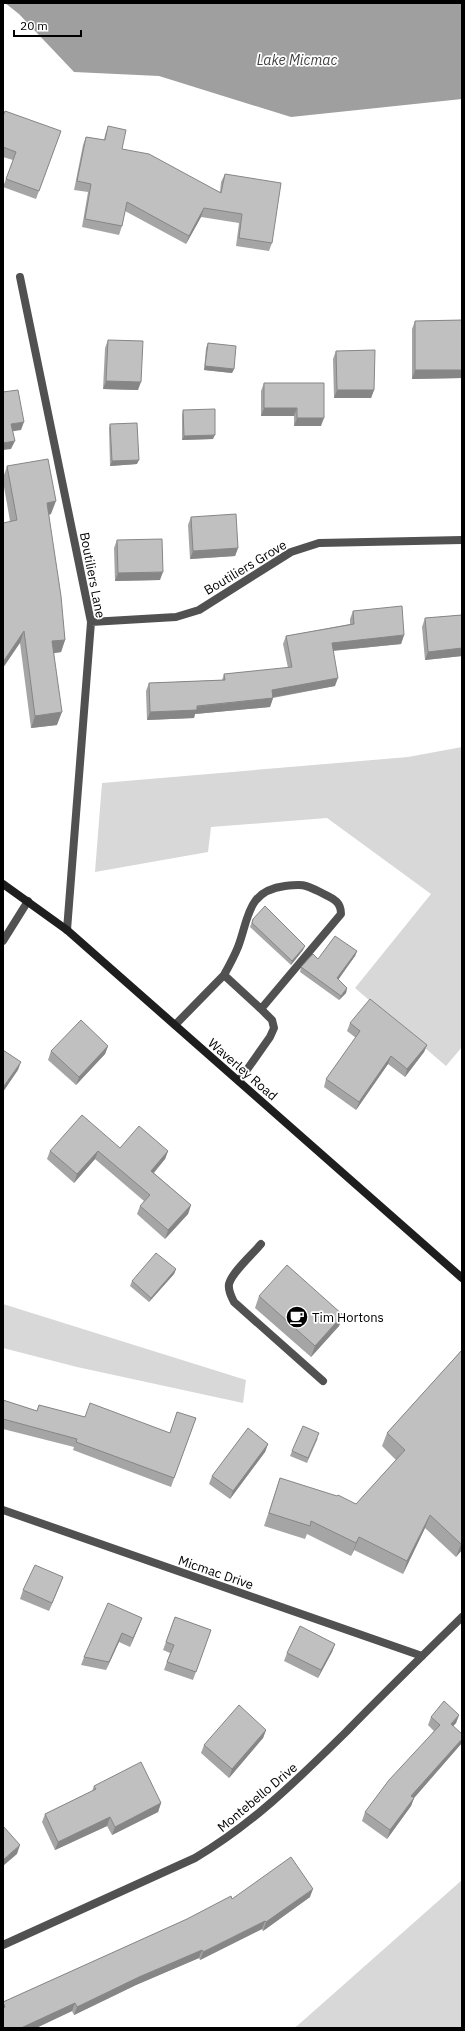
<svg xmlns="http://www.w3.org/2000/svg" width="465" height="2031" font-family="'IBM Plex Sans',sans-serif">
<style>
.green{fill:#d8d8d8}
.water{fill:#9f9f9f}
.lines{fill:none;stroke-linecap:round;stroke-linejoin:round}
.service{stroke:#515151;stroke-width:8}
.minor{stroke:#515151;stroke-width:8}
.tertiary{stroke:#515151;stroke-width:8}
.secondary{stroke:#1e1e1e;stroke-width:8}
.wall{fill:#a5a5a5}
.shaded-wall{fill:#868686}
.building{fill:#c0c0c0;stroke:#868686}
.labels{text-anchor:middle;stroke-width:3.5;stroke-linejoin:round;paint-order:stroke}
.street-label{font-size:13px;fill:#000;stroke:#fff}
.poi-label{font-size:13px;fill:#000;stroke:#fff;text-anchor:start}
.water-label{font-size:14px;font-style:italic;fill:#404040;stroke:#fff}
</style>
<rect width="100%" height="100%" fill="#fff"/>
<path class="green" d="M462,747V1047L446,1066L355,988L431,894L327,818L211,827L208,852L95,872L102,783L408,757Z
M3,1304L246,1380L243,1403L77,1367L3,1348Z
M462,1880V2028H293L297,2026Z"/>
<path class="water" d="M5,3H462V99L291,117L159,76L74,72L19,14Z"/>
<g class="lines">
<path class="service" d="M224,975C229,966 234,957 238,947C249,919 246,891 285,886C302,884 304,884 320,892C331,898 341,900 341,914L261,1009L272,1020L274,1028L270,1037L239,1081
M175,1025L224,975L261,1009
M261,1244C253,1254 232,1272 229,1284C228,1290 231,1296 234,1302L323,1381"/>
<path class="minor" d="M20,277L91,622L67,930
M91,622L176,617L199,610L291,552L319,543L462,540
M3,941L28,901
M3,1510L422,1656"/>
<path class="tertiary" d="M3,1945L195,1858C254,1823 298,1779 346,1732C384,1693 423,1655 462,1617"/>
<path class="secondary" d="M3,884L67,930L462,1278"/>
</g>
<path class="wall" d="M3,116L61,131L36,199L3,187L13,160L3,157Z
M108,126L122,149L220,192L221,182L225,174L272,243L269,251L236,246L239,223L201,217L186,244L125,211L122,226L119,235L82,227L88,192L74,190L83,145L86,137L104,140L105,135Z
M462,320V378L412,379V329L415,321Z
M108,340L138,390L103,389L105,348Z
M208,343L234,369L232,373L204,370L206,348Z
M336,351L374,390L371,398H334L333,359Z
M264,383L321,426H294V416H261V391Z
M183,410L213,439L182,440V415Z
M110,424L137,464L110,466L109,428Z
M7,466L51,514L48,515L65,640L61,652L54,653L57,725L31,728L20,643L10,521L3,481V478Z
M191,517L238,548L235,556L190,559L188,525Z
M117,540L160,580L115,581L114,548Z
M353,611L404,635L401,644L333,651L335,686L273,698L270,707L195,714L194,718L147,720L146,691L149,683L222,680L224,674L288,668L283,644L286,636L350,624V619Z
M462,615V656L425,660L422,627L425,618Z
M253,919L303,950L291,965L250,927Z
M357,951L355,956L338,979L347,988L346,993L339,1000L300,972L301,967L318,959Z
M350,1023L427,1045L424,1052L405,1077L388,1064L356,1110L324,1087L326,1079L356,1038L347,1031Z
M108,1046L105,1054L76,1085L48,1060L51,1051Z
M120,1148L168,1151L165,1159L154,1173L191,1205L188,1214L165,1239L137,1214L140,1206L144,1201L95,1159L74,1183L47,1159L50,1151Z
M176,1269L174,1274L149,1302L130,1286L132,1281Z
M259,1296L343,1315L339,1326L311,1357L255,1308Z
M462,1350V1550L456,1557L425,1528L403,1574L354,1550L351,1556L307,1534L305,1539L264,1526L280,1478L356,1504L396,1460L382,1446L387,1433Z
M3,1400L37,1411L39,1405L85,1417L170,1433L196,1418L171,1487L73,1450L74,1447L3,1429Z
M318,1438L307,1463L290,1456L292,1451Z
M268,1444L265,1452L230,1499L209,1484L212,1476Z
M63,1577L49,1611L20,1599L23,1590Z
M175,1617L211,1630L193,1680L164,1670L170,1653L163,1650Z
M142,1618L130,1647L119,1642L106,1670L81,1665L84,1657Z
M335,1644L332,1652L318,1678L284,1661L287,1653Z
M459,1715L456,1723L453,1726L461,1744L414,1798L411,1806L387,1839L362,1821L365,1812L434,1731L428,1725L431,1717Z
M266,1730L263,1738L229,1778L201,1753L204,1745Z
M94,1786L161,1803L158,1812L112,1835L107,1826L55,1850L42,1822L45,1814L92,1791Z
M310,1897L263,1931L262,1929L200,1960L199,1958L136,1985L74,2015L72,2011L36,2028H3V2002L232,1899Z"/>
<path class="shaded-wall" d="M204,208L201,217L186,244L189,236Z
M205,366L234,369L232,373L204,370Z
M415,370H462V378L412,379Z
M106,381L141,382L138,390L103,389Z
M337,390H374L371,398H334Z
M264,408H297L294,416H261Z
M297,418H324L321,426H294Z
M24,422L21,430L8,432L11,424Z
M215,435L213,439L182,440L184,436Z
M15,441L11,449L3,450V443Z
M139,460L137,464L110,466L112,461Z
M56,501L51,514L42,516L47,503Z
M238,548L235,556L190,559L193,551Z
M163,572L160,580L115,581L118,573Z
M24,631L20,643L3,668V662Z
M404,635L401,644L329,651L332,643Z
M65,640L61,652L48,654L52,641Z
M462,648V656L425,660L428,652Z
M338,678L335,686L269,698L272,690Z
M273,698L270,707L195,714L194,718L147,720L150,712Z
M62,712L57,725L31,728L35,716Z
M305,946L303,950L291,965L292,961Z
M357,951L355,956L336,983L337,978Z
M347,988L346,993L339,1000L341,996Z
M427,1045L424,1052L405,1077L407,1069Z
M108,1046L105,1054L76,1085L79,1077Z
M391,1056L388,1064L356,1110L359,1102Z
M21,1062L18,1070L3,1092L4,1086Z
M98,1151L95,1159L74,1183L77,1174Z
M168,1151L165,1159L148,1179L151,1171Z
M191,1205L188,1214L165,1239L168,1230Z
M176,1269L174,1274L149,1302L151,1298Z
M343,1315L339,1326L311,1357L315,1346Z
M268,1444L265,1452L230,1499L233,1491Z
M430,1515L425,1528L403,1574L407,1561Z
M359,1537L354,1550L351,1556L356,1543Z
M462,1542V1550L456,1557L461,1544Z
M63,1577L60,1585L49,1611L52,1603Z
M142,1618L139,1626L130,1647L133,1638Z
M122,1633L119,1642L106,1670L109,1662Z
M335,1644L332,1652L318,1678L321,1670Z
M459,1715L456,1723L448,1732L451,1724Z
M266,1730L263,1738L229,1778L232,1769Z
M462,1739L461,1744L414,1798L411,1806L387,1839L390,1830L411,1796Z
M161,1803L158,1812L112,1835L115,1827Z
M110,1817L107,1826L55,1850L58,1842Z
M20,1845L17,1854L3,1866V1860Z
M313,1889L310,1897L263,1931L266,1922Z
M265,1921L262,1929L200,1960L203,1952Z
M202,1950L199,1958L136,1985L74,2015L77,2007L139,1977Z
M75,2003L72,2011L36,2028H21Z"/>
<path class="building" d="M5,111L61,131L39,191L6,179L16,152L3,147V116Z
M108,126L126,130L122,149L149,154L221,193L225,174L281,183L272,243L239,238L242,214L204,208L189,236L127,202L122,226L85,219L91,184L77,181L86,137L105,140Z
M462,320V370H415V321Z
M108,340L143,341L141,382L106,381Z
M208,343L236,346L234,369L205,366Z
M375,350L374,390H337L336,351Z
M264,383H324V418H297V408H264Z
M18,390L24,422L11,424L15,441L3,443V392Z
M215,409V435L184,436L183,410Z
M137,423L139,460L112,461L110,424Z
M48,459L56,501L47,503L61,596L65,640L52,641L62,712L35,716L24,631L3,662V523L17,520L7,466Z
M236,514L238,548L193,551L191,517Z
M162,539L163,572L118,573L117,540Z
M402,606L404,635L332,643L338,678L272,690L273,698L197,706V710L150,712L149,683L225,680L224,674L292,667L286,636L354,624L353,611Z
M462,615V648L428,652L425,618Z
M265,906L305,946L292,961L252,923L253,919Z
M335,936L357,951L337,978L347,988L341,996L301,967L313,954L318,959Z
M370,999L427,1045L407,1069L391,1056L359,1102L326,1079L360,1031L350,1023Z
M81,1020L108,1046L79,1077L51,1051Z
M3,1050L21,1062L4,1086L3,1085Z
M82,1115L120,1148L139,1126L168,1151L151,1171L191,1205L168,1230L140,1206L150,1195L98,1151L77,1174L50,1151Z
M156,1253L176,1269L151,1298L132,1281Z
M287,1265L343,1315L315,1346L259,1296Z
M462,1350V1542L461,1544L430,1515L407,1561L359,1537L356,1543L311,1521L310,1526L269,1513L280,1478L337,1496L338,1495L356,1504L405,1450L387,1433Z
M3,1400L37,1411L39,1405L85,1417L90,1403L170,1433L177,1412L196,1418L174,1478L76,1442L77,1439L3,1419Z
M303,1426L319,1433L308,1458L292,1451Z
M248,1428L268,1444L233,1491L212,1476Z
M35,1565L63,1577L52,1603L23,1590Z
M108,1603L142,1618L133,1638L122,1633L109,1662L84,1657Z
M175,1617L211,1630L196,1672L167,1662L174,1645L166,1642Z
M300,1626L335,1644L321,1670L287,1653Z
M444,1701L459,1715L451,1724L462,1734V1739L411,1796L414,1798L390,1830L365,1812L389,1780L440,1725L431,1717Z
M239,1705L266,1730L232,1769L204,1745Z
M141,1762L161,1803L115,1827L110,1817L58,1842L45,1814L96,1789L94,1786Z
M3,1826L20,1845L3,1860Z
M291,1857L313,1889L266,1922L265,1921L203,1952L202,1950L139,1977L77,2007L75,2003L21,2028H3V2008L5,2007L3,2002L187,1919L231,1896L232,1899Z"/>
<defs>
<g id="cafe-disc" transform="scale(1.15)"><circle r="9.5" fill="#000" stroke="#fff"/><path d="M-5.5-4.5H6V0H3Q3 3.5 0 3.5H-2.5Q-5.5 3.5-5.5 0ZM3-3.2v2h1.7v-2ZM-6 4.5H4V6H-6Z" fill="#fff"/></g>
</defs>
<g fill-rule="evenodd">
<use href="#cafe-disc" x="297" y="1317"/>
</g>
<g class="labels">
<g class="street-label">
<text transform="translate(245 567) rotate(-31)" y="5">Boutiliers Grove</text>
<text transform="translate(93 575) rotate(79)" y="5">Boutiliers Lane</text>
<text transform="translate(243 1069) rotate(41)" y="5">Waverley Road</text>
<text transform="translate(216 1572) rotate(19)" y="5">Micmac Drive</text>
<text transform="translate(257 1797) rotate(-40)" y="5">Montebello Drive</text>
</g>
<g class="poi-label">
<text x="312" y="1322">Tim Hortons</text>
</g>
<g class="water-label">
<text x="297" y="65">Lake Micmac</text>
</g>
</g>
<rect width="465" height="2031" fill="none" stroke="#000000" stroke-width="8"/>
<path d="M14 30v6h67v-6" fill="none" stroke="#000000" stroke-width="2"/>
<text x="20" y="30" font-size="12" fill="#000000" stroke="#ffffff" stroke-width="3" paint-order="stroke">20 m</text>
</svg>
